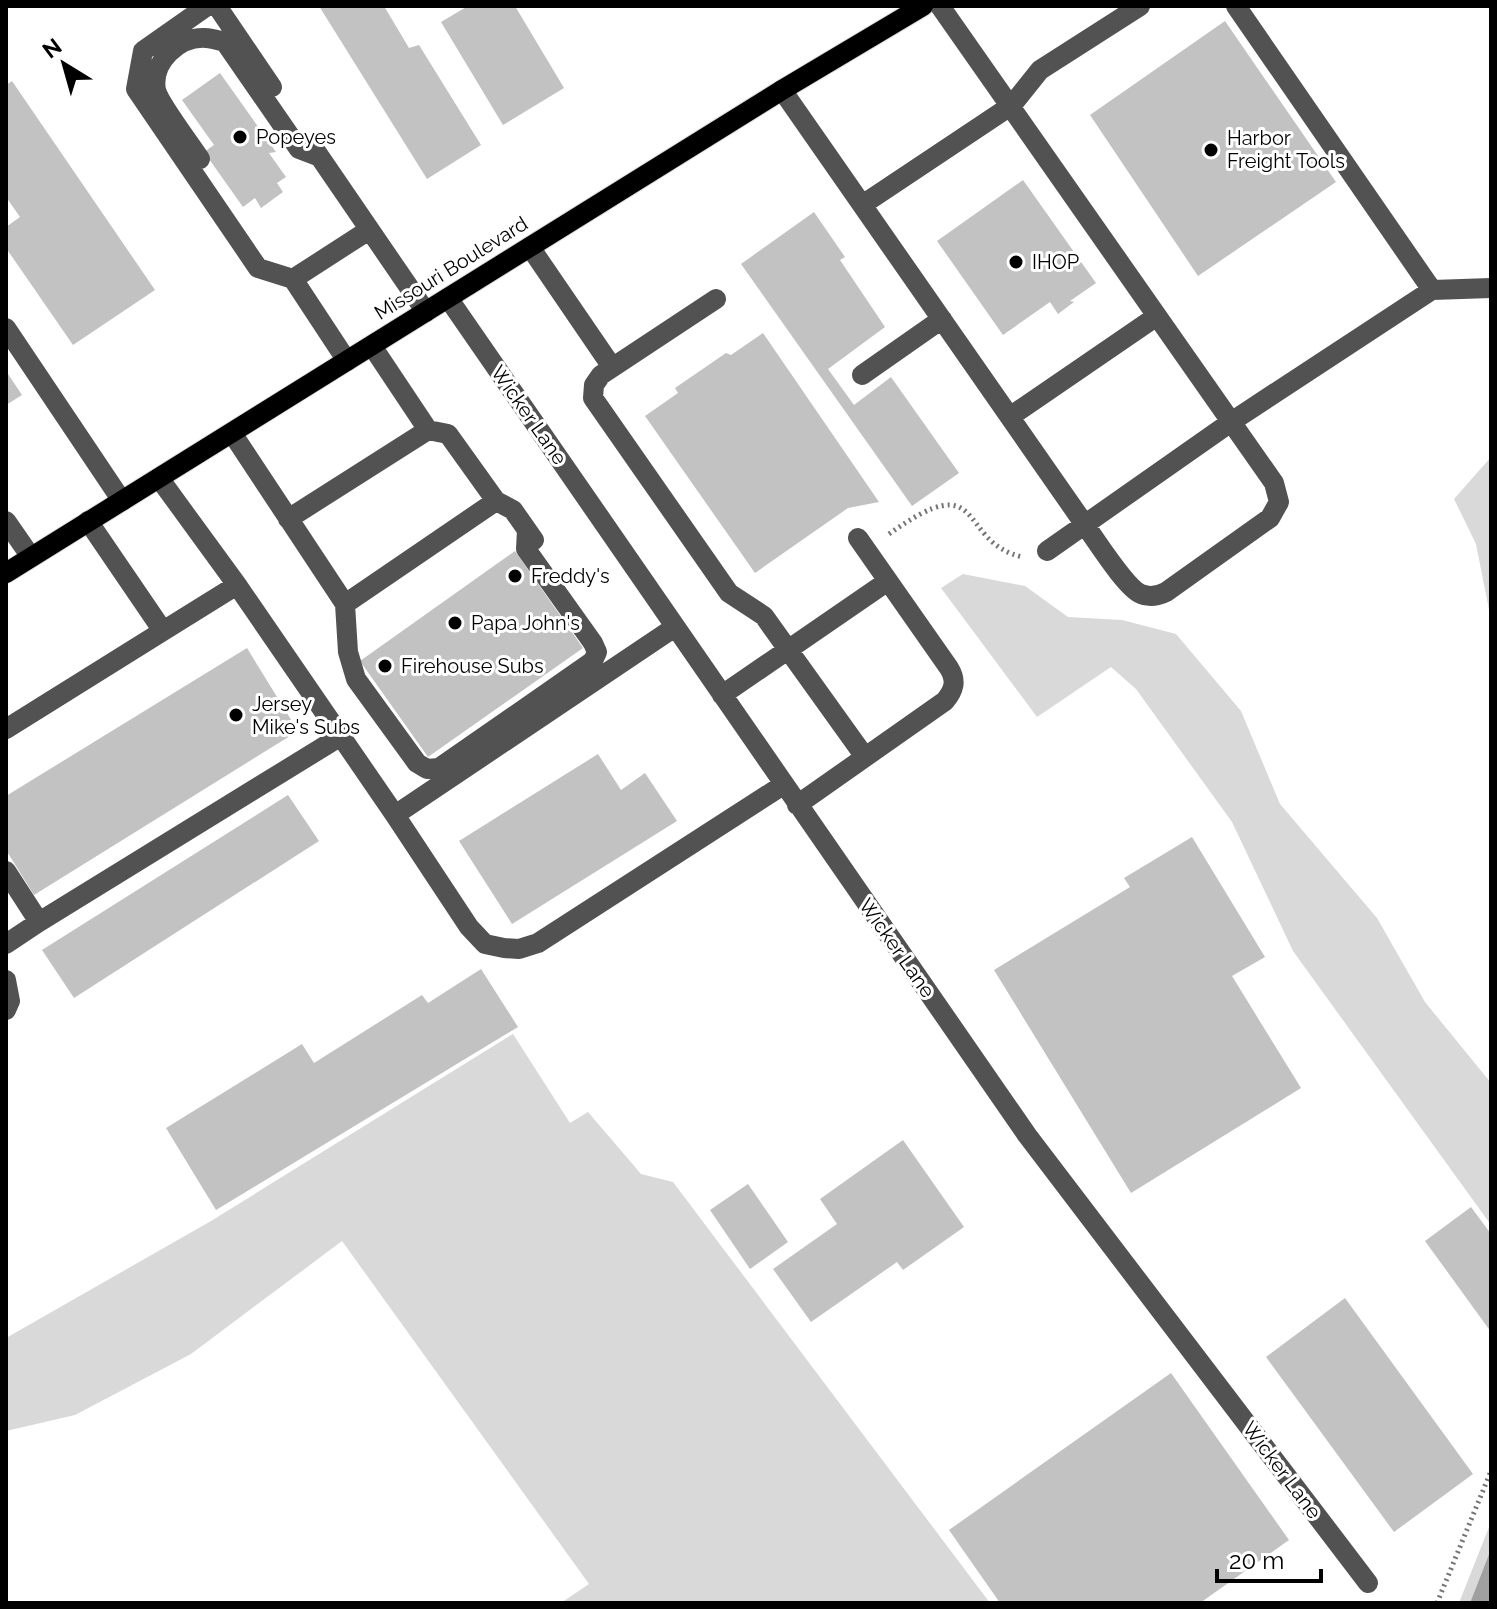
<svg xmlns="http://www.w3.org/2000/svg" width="1497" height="1609" font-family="Raleway,sans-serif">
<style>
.green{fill:#d9d9d9}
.water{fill:#a0a0a0}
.building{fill:#c2c2c2}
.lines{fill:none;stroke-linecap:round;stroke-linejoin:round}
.major-casing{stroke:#dbdbdb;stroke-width:22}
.path{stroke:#747474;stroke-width:5;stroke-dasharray:2 4;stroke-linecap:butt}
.minor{stroke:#525252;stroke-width:20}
.major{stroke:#000;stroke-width:20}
.poi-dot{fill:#000;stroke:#fff;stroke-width:3}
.labels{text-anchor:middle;stroke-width:6;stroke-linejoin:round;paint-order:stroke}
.poi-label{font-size:20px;fill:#000;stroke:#fff;text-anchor:start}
.street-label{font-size:20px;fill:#000;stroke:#fff}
</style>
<rect width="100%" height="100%" fill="#fff"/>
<path class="green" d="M1491,457V620L1476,544L1454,499Z
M963,574L1025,586L1068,617L1122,620L1176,634L1241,711L1280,804L1377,918L1425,1002L1491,1083V1225L1293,951L1232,822L1136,689L1111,667L1037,717L941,588Z
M513,1034L570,1123L588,1112L641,1174L673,1182L990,1603H561L589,1584L342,1241L191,1354L75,1415L6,1431V1338L211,1221Z
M1491,1522V1549L1470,1603H1459Z"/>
<path class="water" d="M1491,1549V1603H1470Z"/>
<path class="building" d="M319,6H384L409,48L419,45L481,145L427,179Z
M468,6H515L564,88L503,125L441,22Z
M1225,21L1336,182L1198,276L1090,115Z
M220,73L276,152L269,153L286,177L277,183L283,192L261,208L255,198L243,207L204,152L214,145L182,100Z
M12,81L155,290L73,345L6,248V227L20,217L6,197V85Z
M1023,180L1096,283L1070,301L1074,302L1058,314L1050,302L1003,335L937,241Z
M814,212L845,257L840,260L885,327L828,369L854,405L891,377L959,473L912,506L741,264Z
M763,333L879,502L848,508L755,573L645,416L678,393L675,388L726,353L731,355Z
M6,371L22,395L6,405Z
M515,551L583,648L428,757L360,661Z
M247,648L298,731L34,895L6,850V796Z
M598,754L621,790L645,773L677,821L512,924L459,841Z
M288,795L319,841L74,998L42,950Z
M1192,837L1265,957L1232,976L1301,1088L1131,1193L994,970L1130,887L1124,878Z
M481,969L518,1027L216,1210L166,1128L302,1044L314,1063L422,995L428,1003Z
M903,1140L964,1227L903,1270L897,1262L811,1322L773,1269L837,1224L820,1199Z
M748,1184L788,1242L750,1269L710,1210Z
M1471,1207L1491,1234V1332L1425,1241Z
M1345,1298L1473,1474L1394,1532L1266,1357Z
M1171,1373L1289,1540L1200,1603H1000L949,1530Z"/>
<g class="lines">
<g class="major-casing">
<path id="major" d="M6,573L782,90L923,6"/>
</g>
<path class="path" d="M889,534C988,463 956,543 1023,557
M1437,1603L1491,1471"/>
<path class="minor" d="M207,6L143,51L136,89L258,268L293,279L347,361
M217,6L272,87
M940,6L1157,316L1011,416
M1236,6L1432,290
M782,90L1085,525C1096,540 1126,588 1141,594C1150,598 1158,596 1166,592L1270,518L1279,502L1274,483L1157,316
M313,147L426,312
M200,159C191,145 159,103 156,90C151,62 179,36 206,38C212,38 219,41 225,42L299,149L320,157
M862,205L1012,105L1040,70L1140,6
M530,247L612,367
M293,279L369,230
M448,298L1027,1135L1368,1583
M716,299L601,375L594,385L593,398L729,593L764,616L865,757
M6,328L122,501
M862,375L942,319
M232,433L345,604L496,501L448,434L428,430L372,346
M159,478L237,585L395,815L469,927L485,944L504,948L519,949L538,943L783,785
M496,501L513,510L534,540
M288,519L428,430
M6,521L31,557
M1047,551L1231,422L1432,290L1491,288
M345,604L348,652L356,679L417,763L427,769L439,768L593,661L597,652L593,643L526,549L527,530
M163,631L237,585
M722,695L888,581
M6,729L163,631L88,521
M797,805L945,701C954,690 957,681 949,668L858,538
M395,815L675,627
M6,871L39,922L341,736
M6,944L39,922
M6,980L10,1001L6,1010"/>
<use href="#major" class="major"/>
</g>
<g class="poi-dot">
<circle cx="240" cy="137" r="8"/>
<circle cx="1211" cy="150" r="8"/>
<circle cx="1016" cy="262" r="8"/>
<circle cx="515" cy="576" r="8"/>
<circle cx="455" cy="623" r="8"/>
<circle cx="385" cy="666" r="8"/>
<circle cx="236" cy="715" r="8"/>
</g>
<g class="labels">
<g class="poi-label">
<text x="256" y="144">Popeyes</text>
<text x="1227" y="145">Harbor<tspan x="1227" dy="23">Freight Tools</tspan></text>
<text x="1032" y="269">IHOP</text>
<text x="531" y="583">Freddy's</text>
<text x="471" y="630">Papa John's</text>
<text x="401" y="673">Firehouse Subs</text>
<text x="252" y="711">Jersey<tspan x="252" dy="23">Mike's Subs</tspan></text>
</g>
<g class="street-label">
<text transform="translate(451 268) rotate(-32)" y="7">Missouri Boulevard</text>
<text transform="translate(529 415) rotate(55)" y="7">Wicker Lane</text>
<text transform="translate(897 948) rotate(55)" y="7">Wicker Lane</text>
<text transform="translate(1282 1470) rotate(53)" y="7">Wicker Lane</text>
</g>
</g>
<rect width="1497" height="1609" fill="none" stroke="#000000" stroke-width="16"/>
<g transform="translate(64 64) rotate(323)" stroke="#ffffff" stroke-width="6" paint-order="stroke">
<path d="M0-6L14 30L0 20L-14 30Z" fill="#000000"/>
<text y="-12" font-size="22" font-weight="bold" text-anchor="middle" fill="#000000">N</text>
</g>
<path d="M1217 1569v12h104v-12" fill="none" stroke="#000000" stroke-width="4"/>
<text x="1229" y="1569" font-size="24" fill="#000000" stroke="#ffffff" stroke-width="6" paint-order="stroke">20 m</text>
</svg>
